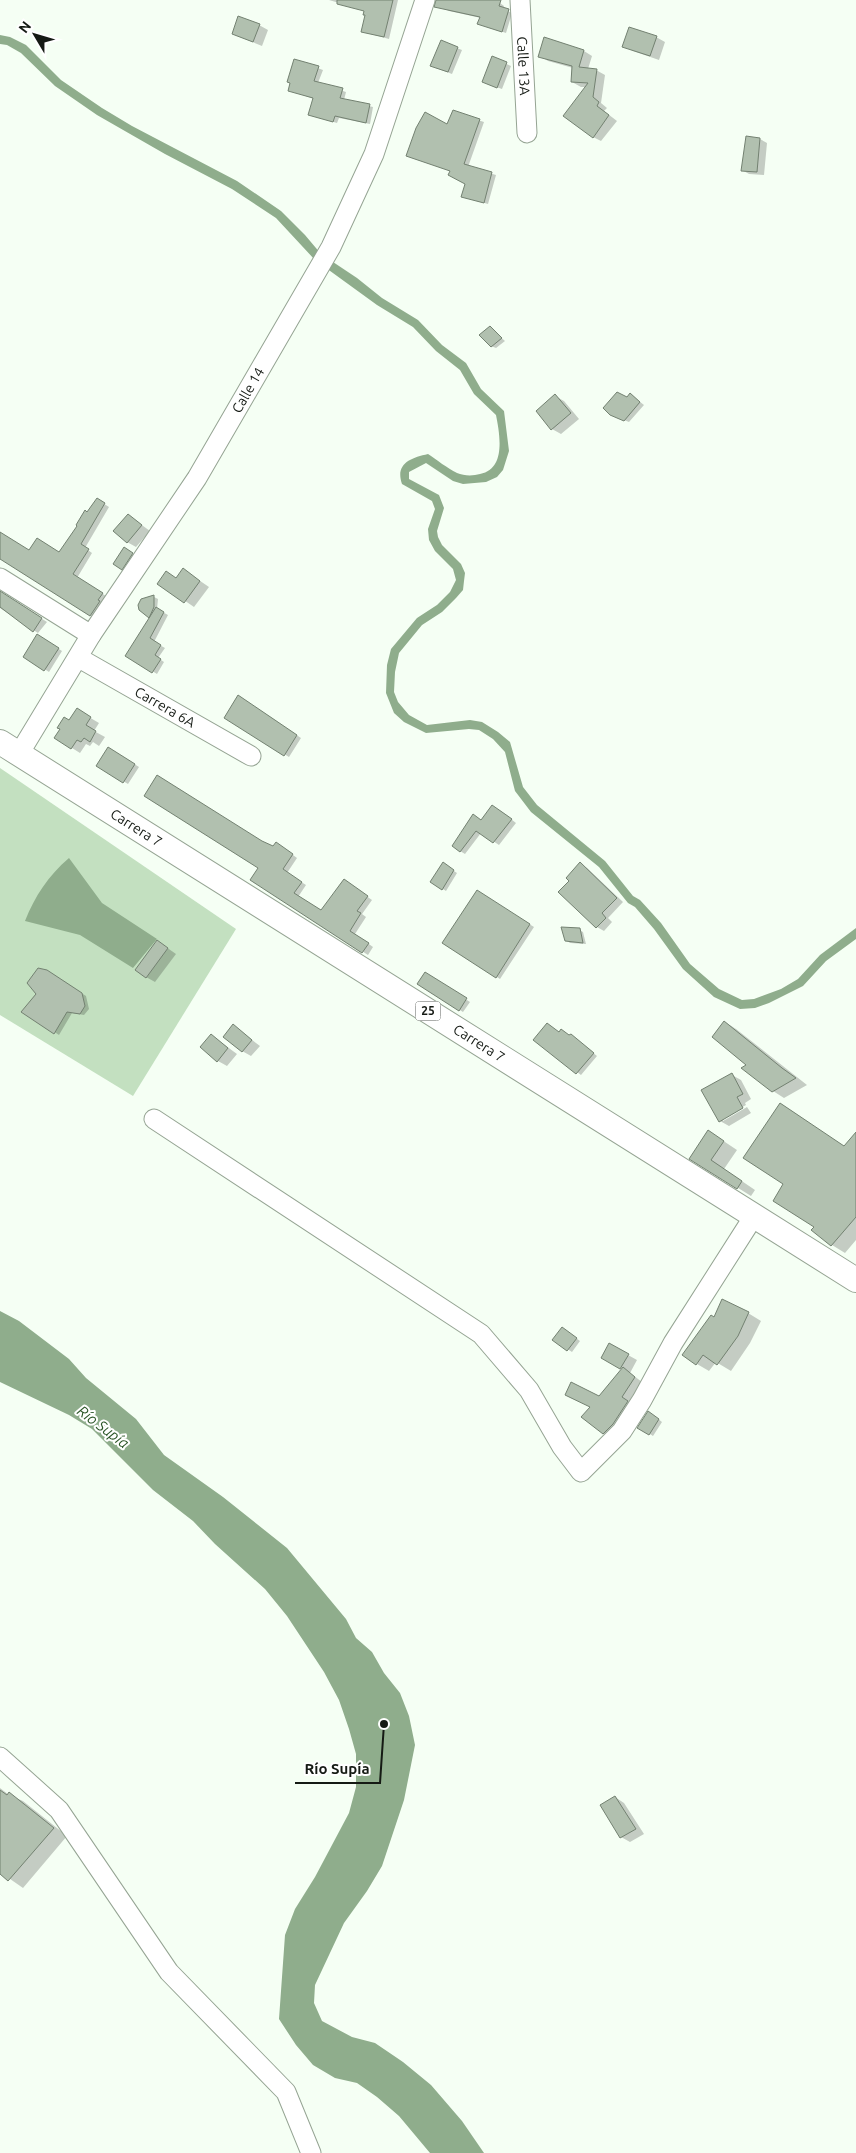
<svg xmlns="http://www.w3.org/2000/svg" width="856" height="2153" font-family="Ubuntu,sans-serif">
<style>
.green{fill:#c3e0c0}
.water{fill:#8fad8c}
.shadow{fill:#0003}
.building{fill:#b1c0af;stroke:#738171}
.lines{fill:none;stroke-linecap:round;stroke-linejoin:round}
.minor-casing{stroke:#95a493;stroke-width:21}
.major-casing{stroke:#95a493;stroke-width:26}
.minor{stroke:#fff;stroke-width:19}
.major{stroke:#fff;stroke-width:24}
.labels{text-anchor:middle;stroke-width:4;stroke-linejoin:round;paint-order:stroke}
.shield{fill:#fff;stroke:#5b5f5a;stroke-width:1}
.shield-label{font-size:12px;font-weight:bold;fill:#151a14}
.street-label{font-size:14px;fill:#151a14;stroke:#fff}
.water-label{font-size:15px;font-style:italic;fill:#2b5527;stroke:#fff}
.leader{fill:none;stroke:#151a14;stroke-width:2}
.callout-dot{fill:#151a14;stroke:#fff;stroke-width:2}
.callout-label{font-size:15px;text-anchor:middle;font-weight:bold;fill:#151a14;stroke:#fff;stroke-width:4;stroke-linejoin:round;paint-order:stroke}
</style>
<rect width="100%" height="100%" fill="#f5fff4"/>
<path class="green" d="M0,768L236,929L133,1096L0,1015Z"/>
<path class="water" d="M0,35L10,37L26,45L61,80L102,108L132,126L237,181L281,211L305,235L321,254L357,278L382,298L418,320L442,345L466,363L481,389L504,411L509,451L503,470L497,477L486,482L463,484L453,481L426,463L409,472V479L439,495L444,508L437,531L438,537L442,545L461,564L465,573L464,581L463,590L456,598L442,612L422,625L399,653L395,672L394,692L398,702L409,715L427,725L470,720L482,722L498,732L510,742L523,787L537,805L605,861L633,896L640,900L661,923L690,964L719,989L742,1000L754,999L781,989L798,979L820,955L856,928V939L826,961L803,986L769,1003L755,1008L740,1009L714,997L683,969L654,929L635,907L628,903L599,867L531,812L515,791L505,752L493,739L479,730L469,729L426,733L404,722L394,713L386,693L387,665L391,649L417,618L437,605L450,592L456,580L453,569L435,551L429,540L428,529L435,509L432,501L402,484C395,464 410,458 428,454C437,460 447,468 457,473C464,476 473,476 480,474C506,469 500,435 496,415L474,394L460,370L436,351L413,327L377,305L315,260L276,218L232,189L165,154L97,115L55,86L21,53L7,45L0,44Z
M69,858L102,903L157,939L133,968L80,935L25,921C35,896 48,876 69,858Z
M0,1311L19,1321L69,1359L86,1378L136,1419L164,1455L223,1497L287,1548L346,1619L356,1638L372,1652L384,1673L400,1693L409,1716L415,1745L404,1800L382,1866L367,1891L344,1923L315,1985L314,2003L322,2021L352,2037L375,2043L403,2062L431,2085L462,2121L484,2153H430L399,2116L377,2097L357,2083L335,2078L313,2065L296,2045L279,2019L285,1935L295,1909L315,1877L349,1813L356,1787V1754L349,1729L339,1700L324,1672L287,1616L265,1589L215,1544L193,1521L153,1490L92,1429L69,1415L0,1382Z"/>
<path class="shadow" d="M329,0H398L389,39L363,32L370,12Z
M447,0H487L500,3L504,6L503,9L512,13L506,33L479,24L481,18L449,11L445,9Z
M259,25L268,30L262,46L233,34Z
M656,37L665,42L659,60L633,51L624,46Z
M441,42L462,50L452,74L436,68Z
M584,51L592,56L588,69L596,70L605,75L601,103L607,108L604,111L617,121L601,141L593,137L587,87H581L572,82L573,68L548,61L540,56Z
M492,58L511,66L502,89L488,84Z
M295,60L323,70L318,83L346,92L344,100L373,107L370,124L339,118L337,123L310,115L314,99L294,92Z
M453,112L484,122L468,167L496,175L488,204L467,198L466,183L451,171L408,156L448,126Z
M760,139L767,143L764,175L749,174L742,170Z
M490,328L505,341L496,348L491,346Z
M631,395L644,405L629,422L616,417Z
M555,396L564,401L579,419L561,434L552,429Z
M98,500L109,507L85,548L92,553L77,578L106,596L95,618L0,558V537L30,552L60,553Z
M128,515L150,531L136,547L127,542Z
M124,549L136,556L126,571L115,564Z
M184,570L209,587L194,607L159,583L177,579Z
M0,592L47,622L38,633L0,608Z
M154,597L158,599L157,609L168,615L154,642L165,648L158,658L164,662L157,674L126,655L151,617L140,609Z
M38,636L62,651L49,672L25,656Z
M242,699L301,738L289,757L225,717Z
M77,710L99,723L94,731L105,737L99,746L93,742L90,746L86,744L80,753L56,738Z
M109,748L139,767L128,784L98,766Z
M498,809L516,823L499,845L481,833L465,854L460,851L482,821Z
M263,842L273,847L281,846L297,858L287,873L306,885L298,897L322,912L349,884L372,900L362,914L366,917L355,934L373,947L368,955L251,880L260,867Z
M443,864L457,873L446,891L432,882Z
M580,864L587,868L623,902L608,918L612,922L604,931L597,927L560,892L571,881Z
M477,892L534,927L500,979L444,942Z
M579,930L583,932L586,944L570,943L566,940Z
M166,947L176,954L155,982L146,977Z
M52,974L86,996L89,1009L84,1015L72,1013L59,1035L23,1011Z
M426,974L470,1002L463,1012L419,984Z
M725,1022L736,1029L807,1085L784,1098L773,1091L749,1065Z
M234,1026L260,1046L251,1056L242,1051Z
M559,1033L575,1038L597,1056L581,1075L535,1040Z
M211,1035L237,1054L227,1066L218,1061Z
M732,1075L741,1080L751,1099L745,1103L746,1105L723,1118V1121L747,1107L751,1113L729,1126L720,1121Z
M856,1134V1240L845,1253L832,1245L813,1230L845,1147Z
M722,1140L737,1150L724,1169L755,1190L751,1196L690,1158Z
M748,1313L761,1321L750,1343L731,1371L716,1362L709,1371L697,1364L715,1318Z
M566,1331L580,1341L572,1352L554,1340Z
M610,1345L637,1360L630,1373L646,1385L615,1440L603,1433L599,1397L623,1369L602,1358Z
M653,1415L662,1422L653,1436L639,1427Z
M0,1788L9,1795L23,1801L67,1836L23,1888L0,1872Z
M615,1797L624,1803L644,1834L630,1842L621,1837Z"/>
<path class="building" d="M337,0H393L384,37L361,32L365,15H363L364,11L337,4Z
M436,0H501L499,6L509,9L502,32L477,24L480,17L434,7Z
M238,16L260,24L253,42L232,34Z
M629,27L657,36L650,56L622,47Z
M544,37L584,50L579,67L597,69L593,97L599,102L597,106L609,115L593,138L563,116L588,83L571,82L572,66L538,57Z
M441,40L458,47L448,72L430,66Z
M492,56L507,62L497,88L482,82Z
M294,59L319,66L314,81L343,88L340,98L370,104L366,123L335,116L333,122L308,115L313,98L288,91L290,83L287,82Z
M453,110L480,119L464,164L492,172L484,203L461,197L465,184L448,175L450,171L406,156L416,128L425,112L447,124Z
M746,136L760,138L757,172L741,171Z
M490,326L502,338L491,347L479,335Z
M617,392L627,397L630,393L640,402L624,421L610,415L603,408Z
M555,394L571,413L551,430L536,411Z
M97,498L105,503L81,544L89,549L73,574L103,593L98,600L100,601L90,616L0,559V532L29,550L37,538L59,552L77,526L76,525L85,510L87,512Z
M128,514L142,525L127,543L113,531Z
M124,547L133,553L122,570L113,564Z
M183,568L200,581L184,603L157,584L166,571L176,578Z
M0,591L42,618L33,632L0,607Z
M154,595V607L149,618L139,610L138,605L141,599Z
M156,607L164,612L150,638L161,645L155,655L161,659L152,673L125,656Z
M37,634L59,648L44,671L23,657Z
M238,695L297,735L284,756L224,718Z
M77,708L91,717L86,725L96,731L90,742L84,738L81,742L77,740L71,749L54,738L60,729L57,728L64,717L69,720Z
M108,747L135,764L123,783L96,766Z
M157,775L262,841L273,846L276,842L293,854L283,869L302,882L294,893L321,910L344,879L368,896L357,911L361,913L350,931L369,943L362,953L250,880L258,868L144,796Z
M492,805L512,819L493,843L476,831L460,852L452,846L473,814L481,820Z
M443,862L454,870L442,890L430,882Z
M580,862L617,898L602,913L606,918L596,928L558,892L569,881L566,878Z
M477,890L530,924L496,978L442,943Z
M561,927L580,928L583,943L565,941Z
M157,940L168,948L146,978L135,970Z
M38,968L47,970L82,993L85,1006L80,1014L67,1012L54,1034L21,1012L36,994L27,983Z
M425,972L467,998L459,1011L417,984Z
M724,1021L782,1068L796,1078L772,1092L741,1068L746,1065L712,1037Z
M547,1023L559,1032L561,1029L569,1035L571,1034L594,1053L576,1074L533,1040Z
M233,1024L252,1040L242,1052L223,1037Z
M211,1034L228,1048L217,1062L200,1047Z
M732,1073L743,1094L737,1097L743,1108L719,1122L701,1090Z
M780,1103L844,1146L856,1132V1217L831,1246L811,1230L814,1227L773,1201L783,1184L743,1158Z
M708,1130L724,1141L711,1160L742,1181L737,1189L689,1159Z
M722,1299L749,1312L738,1336L717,1365L703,1355L696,1365L682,1355L711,1315L714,1317Z
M562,1327L577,1338L567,1351L552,1340Z
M609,1343L629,1354L620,1369L601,1358Z
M623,1367L635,1377L622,1397L628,1401L613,1424L603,1434L581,1417L590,1407L565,1395L571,1382L599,1396Z
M648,1411L659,1419L649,1435L637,1428Z
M0,1790L7,1795L9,1792L54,1828L8,1881L0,1874Z
M615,1796L636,1829L620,1838L600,1805Z"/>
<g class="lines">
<g class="minor-casing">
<g id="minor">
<path id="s1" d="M520,0L527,133"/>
<path d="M0,578L91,635"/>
<path id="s2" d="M79,658L251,756"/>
<path id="s3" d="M19,754L91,635L197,478L331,247L374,154L425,0"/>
<path d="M154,1119L481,1334L529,1390L562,1447L581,1472L622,1431L642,1400L673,1343L754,1216"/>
<path d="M0,1757L59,1810L169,1972L286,2092L311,2153"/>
</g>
</g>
<g class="major-casing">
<g id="major">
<path id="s4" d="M0,742L856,1280"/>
</g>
</g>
<use href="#minor" class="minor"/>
<use href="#major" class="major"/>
</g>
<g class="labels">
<rect class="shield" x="415.5" y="1001.5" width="25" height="19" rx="4"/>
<g class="shield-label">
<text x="428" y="1015">25</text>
</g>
<g class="street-label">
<text dy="5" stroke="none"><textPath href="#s1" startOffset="66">Calle 13A</textPath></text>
<text dy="5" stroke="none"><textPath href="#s3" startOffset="430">Calle 14</textPath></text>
<text dy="5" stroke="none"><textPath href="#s2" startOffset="99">Carrera 6A</textPath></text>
<text dy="5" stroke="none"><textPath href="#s4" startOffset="161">Carrera 7</textPath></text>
<text dy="5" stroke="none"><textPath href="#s4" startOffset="566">Carrera 7</textPath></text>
</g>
<g class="water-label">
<text transform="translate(103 1427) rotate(37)" y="5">Río Supía</text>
</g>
</g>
<path class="leader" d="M384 1724L380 1783H295"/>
<circle class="callout-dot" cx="384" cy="1724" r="5"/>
<g class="callout-label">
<text x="337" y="1774">Río Supía</text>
</g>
<g transform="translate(35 35) rotate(308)" stroke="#ffffff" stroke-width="4" paint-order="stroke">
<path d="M0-4L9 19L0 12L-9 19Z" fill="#151a14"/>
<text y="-8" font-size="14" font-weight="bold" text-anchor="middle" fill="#151a14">N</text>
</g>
</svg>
